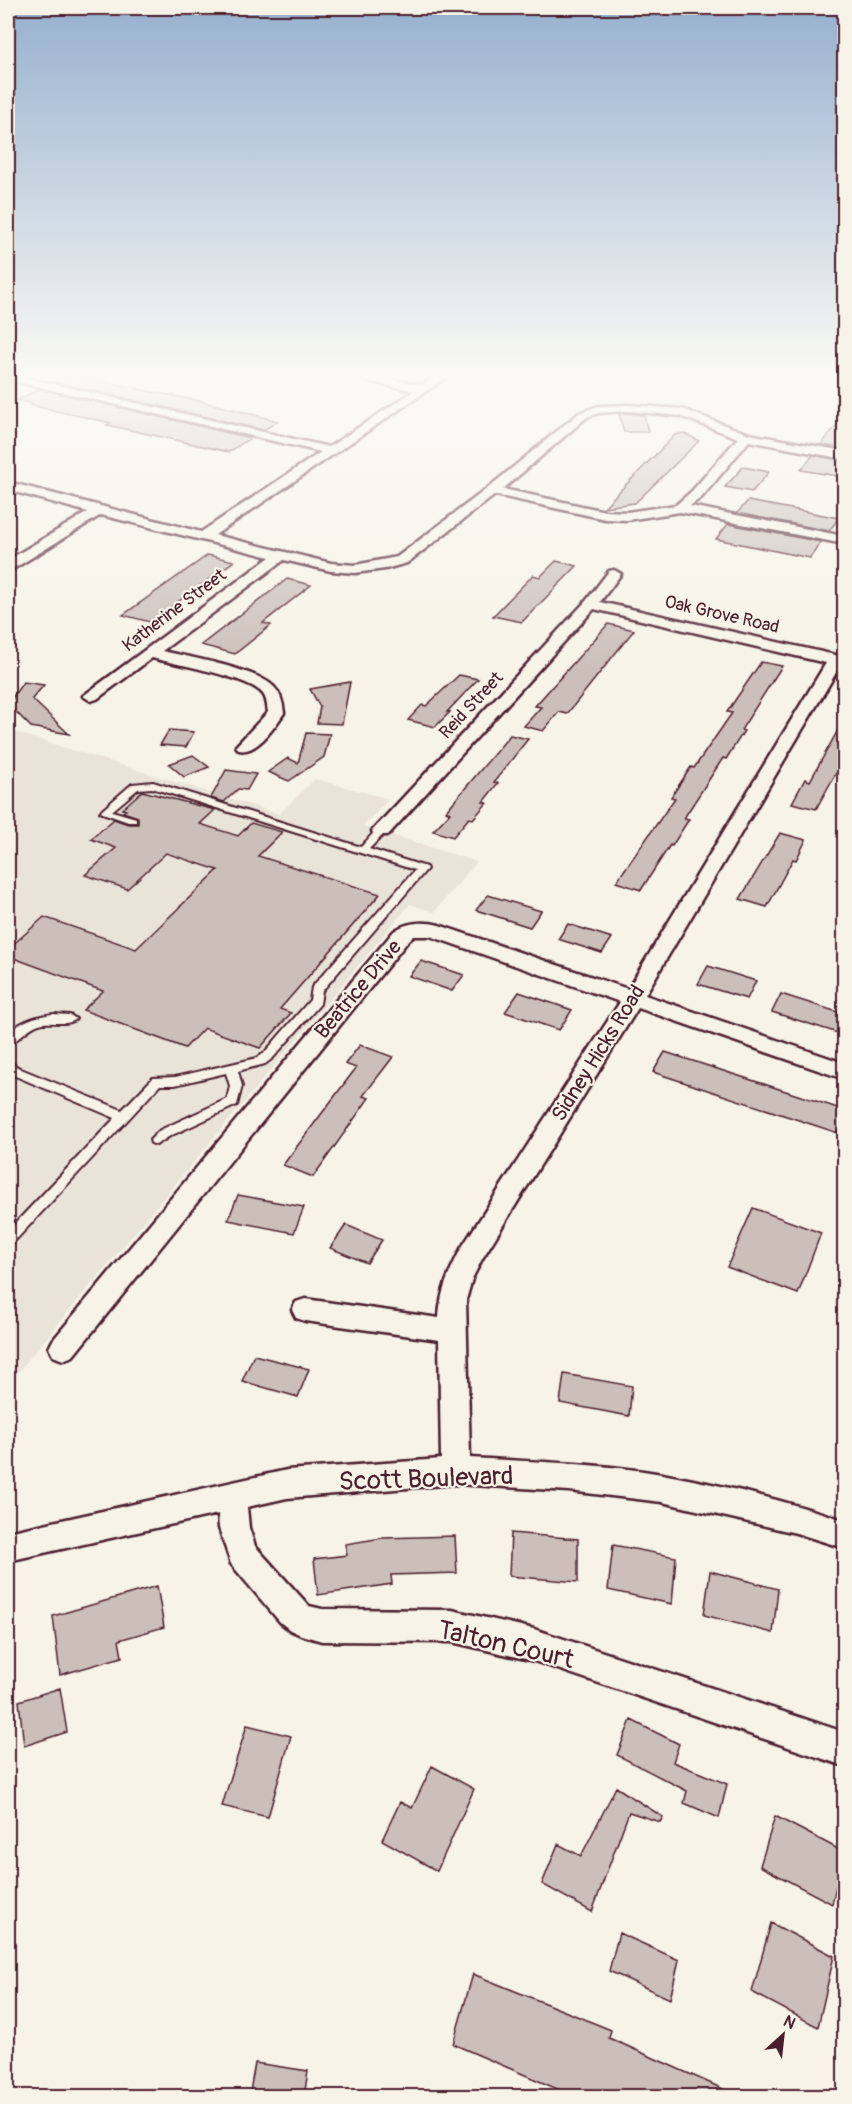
<svg xmlns="http://www.w3.org/2000/svg" width="852" height="2104" font-family="Pangolin,sans-serif">
<style>
.built{fill:#eae3da}
.building{fill:#ccbfb9;stroke:#4a1f2b;stroke-width:1.5}
.lines{fill:none;stroke-linecap:round;stroke-linejoin:round}
.lane-casing{stroke:#4a1f2b;stroke-width:4}
.street-casing{stroke:#4a1f2b;stroke-width:5}
.lane{fill:#f7f3e8;fill-rule:evenodd}
.street{fill:#f7f3e8;fill-rule:evenodd}
.labels{text-anchor:middle;stroke-width:4.5;stroke-linejoin:round;paint-order:stroke}
.far-street-label{font-size:18px;fill:#4a1f2b;stroke:#f7f3e8}
.street-label{font-size:21px;fill:#4a1f2b;stroke:#f7f3e8}
.near-street-label{font-size:26px;fill:#4a1f2b;stroke:#f7f3e8}
</style>
<rect width="100%" height="100%" fill="#f7f3e8"/>
<filter id="ink" filterUnits="userSpaceOnUse"><feTurbulence type="fractalNoise" baseFrequency=".0167" numOctaves="2"/><feDisplacementMap in="SourceGraphic" scale="12" xChannelSelector="R" yChannelSelector="G"/><feConvolveMatrix kernelMatrix="1 2 1 2 8 2 1 2 1" color-interpolation-filters="sRGB"/></filter>
<g filter="url(#ink)">
<path class="built" d="M8,730L279,814L315,779L389,799L363,826L477,862L434,912L410,904L8,1384Z"/>
<path class="building" d="M65,377H80L138,388L137,389L201,401L278,421L264,430L54,382Z
M40,389L250,438L229,452L107,425L111,423L30,405L34,404L17,400Z
M628,413L644,415L648,432H624L619,414Z
M844,416V449L821,445Z
M684,433L699,441L635,503L604,507L675,435Z
M813,455L844,461V477L801,470Z
M743,467L769,472L752,492L725,487Z
M748,501L813,513L839,518L829,531L737,513Z
M728,524L821,542L810,558L716,539Z
M208,555L234,561L150,622L123,615Z
M556,561L577,566L522,622L493,616L533,575L540,577Z
M287,579L311,585L263,623L271,625L235,654L201,645Z
M608,624L634,630L567,714L559,712L543,731L524,726L541,707L535,706Z
M761,662L782,666L741,730L744,731L726,759L723,758L684,818L689,819L672,846L670,845L641,890L616,882L675,798L671,797L691,767L694,768L732,713L727,712Z
M459,675L478,679L447,712H450L435,727L408,720L422,705L426,706Z
M23,682L44,685L32,699L69,734L31,727L8,704Z
M350,682L342,724L317,723L320,707L310,689Z
M844,719V765L840,774L836,773L816,809L792,803L805,779L810,781Z
M169,730L194,732L186,747L160,745Z
M306,733L330,734L324,757L289,781L268,772L288,758L298,763Z
M510,735L528,739L494,782L498,783L483,802L487,803L473,819L469,818L453,837L433,831L450,813L446,811Z
M193,755L209,767L184,777L169,764Z
M226,770L256,774L247,790L238,789L224,802L211,798Z
M142,791L215,810L200,824L238,836L251,823L282,832L258,856L380,894L280,1009L291,1013L260,1048L204,1028L185,1048L83,1010L103,991L8,956V949L44,917L136,949L218,870L166,853L127,889L85,875L116,848L91,839L114,819L128,824H138V817L123,812L126,810L122,809Z
M780,833L806,840L796,860L793,859L767,907L740,899Z
M488,895L541,911L530,927L476,910Z
M568,924L612,938L602,953L558,939Z
M421,961L464,975L452,991L409,976Z
M708,966L756,981L747,999L698,984Z
M519,992L572,1010L559,1030L505,1012Z
M781,994L844,1014V1035L772,1012Z
M360,1045L393,1057L363,1096L369,1098L313,1177L283,1165L356,1068L345,1064Z
M665,1052L844,1110V1135L653,1072Z
M238,1195L304,1207L294,1233L228,1220Z
M753,1208L821,1233L798,1294L727,1267Z
M346,1225L382,1240L367,1263L330,1248Z
M254,1355L309,1369L298,1397L242,1381Z
M564,1374L632,1386L629,1416L560,1403Z
M511,1533L578,1539V1582L509,1576Z
M455,1536L457,1573L391,1575L392,1584L318,1595L314,1559L347,1555L345,1544L382,1538Z
M613,1545L676,1557L672,1604L608,1590Z
M710,1571L778,1589L773,1633L704,1615Z
M157,1586L164,1627L119,1640L122,1657L60,1675L53,1616Z
M60,1688L67,1732L24,1746L19,1701Z
M631,1720L679,1744L673,1762L727,1784L719,1818L684,1803L687,1791L617,1755Z
M247,1725L291,1736L268,1817L222,1806Z
M432,1766L474,1789L437,1871L382,1840L400,1802L412,1808Z
M616,1787L663,1817L660,1822L629,1812L592,1912L542,1884L558,1844L581,1856Z
M775,1816L844,1852L832,1904L760,1866Z
M771,1923L834,1956L818,2027L752,1992Z
M619,1933L679,1960L670,1999L609,1971Z
M473,1974L611,2030L609,2038L741,2097H576L453,2044Z
M255,2063L308,2071L304,2097H249Z"/>
<g class="lines">
<g class="lane-casing">
<path id="lane" d="M153,782L361,847L377,829H385V833L369,849L426,867L427,869L322,991L320,1004L273,1058L265,1064L238,1071L242,1086L237,1105L170,1136L156,1145L151,1143L150,1140L160,1130L227,1099L230,1086L226,1073L175,1085H160L13,1243L8,1244V1231L115,1118L13,1075L8,1071V1061L21,1069L122,1110L153,1078L175,1077L257,1058L265,1052L310,1000L312,987L415,870L152,788L138,789L112,811L136,818V822H128L100,812L132,784Z
M53,1014L70,1015L76,1019C68,1027 50,1020 39,1024C26,1028 16,1043 8,1045V1034C20,1021 35,1016 53,1014Z"/>
</g>
<g class="street-casing">
<path id="street" d="M8,377H22L329,447L414,391L362,380L357,377H377L422,385L435,377H447L215,535L331,563L355,565L397,557L488,488L579,413L598,406L628,405L682,409L749,434L844,451V459L749,441L702,497L690,506L844,536V544L680,512L627,520L605,519L495,495L407,563L385,569L355,573L331,571L284,560L162,651C188,657 257,669 274,687C281,694 283,703 284,713C275,726 257,754 239,750L236,746L268,712C267,707 267,699 263,694C251,677 174,664 152,658L97,699L91,701L83,696L270,557L101,515L13,569L8,570V560L88,512L8,490V482L201,532L321,452L9,380ZM628,411L680,416L738,438L692,491L676,505L627,512L605,511L503,489L587,417L599,413Z
M614,570L621,574L600,602L844,657V667L840,666L645,995L844,1063V1079L638,1008L482,1259L472,1279L466,1300L470,1458C534,1462 599,1463 662,1474C723,1485 785,1501 844,1520V1548L796,1533L662,1502L569,1491L456,1484L287,1498L247,1507L249,1528L255,1546L309,1606L322,1609L452,1610L534,1629L844,1732V1766L534,1661L452,1642L322,1641L301,1635L290,1630L280,1622L231,1564L219,1528L218,1514L8,1561V1532L287,1470L441,1459L439,1340L305,1321L296,1318L292,1310L296,1302L305,1299L439,1318C440,1291 450,1270 462,1247L620,1002L430,936H414L408,941L73,1356L63,1360L53,1356L49,1348L53,1340L394,931C407,922 424,921 439,925L628,989L826,663L594,609L388,835H374L372,831L586,601L609,571Z"/>
</g>
<use href="#lane" class="lane"/>
<use href="#street" class="street"/>
</g>
</g>
<linearGradient id="sky" x2="0" y2="1"><stop stop-color="#96b0ce"/><stop offset="0.56" stop-color="#fbfaf5"/><stop offset="1" stop-color="#fbfaf5" stop-opacity="0"/></linearGradient>
<rect width="852" height="671" fill="url(#sky)"/>
<g class="labels">
<g class="far-street-label">
<text transform="translate(174 610) rotate(-37)" y="6">Katherine Street</text>
<text transform="translate(722 614) rotate(13)" y="6">Oak Grove Road</text>
<text transform="translate(471 705) rotate(-47)" y="6">Reid Street</text>
</g>
<g class="street-label">
<text transform="translate(358 989) rotate(-50)" y="7">Beatrice Drive</text>
<text transform="translate(598 1053) rotate(-58)" y="7">Sidney Hicks Road</text>
</g>
<g class="near-street-label">
<text transform="translate(426 1478) rotate(-2)" y="9">Scott Boulevard</text>
<text transform="translate(506 1644) rotate(13)" y="9">Talton Court</text>
</g>
</g>
<rect width="852" height="2104" fill="none" stroke="#f7f3e8" stroke-width="30"/>
<rect x="15" y="15" width="822" height="2074" fill="none" stroke="#4a1f2b" stroke-width="2" filter="url(#ink)"/>
<g transform="translate(783 2035) rotate(27)" stroke="#f7f3e8" stroke-width="4.5" paint-order="stroke">
<path d="M0-4.5L10 22L0 15L-10 22Z" fill="#4a1f2b"/>
<text y="-9" font-size="16" font-weight="bold" text-anchor="middle" fill="#4a1f2b">N</text>
</g>
</svg>
